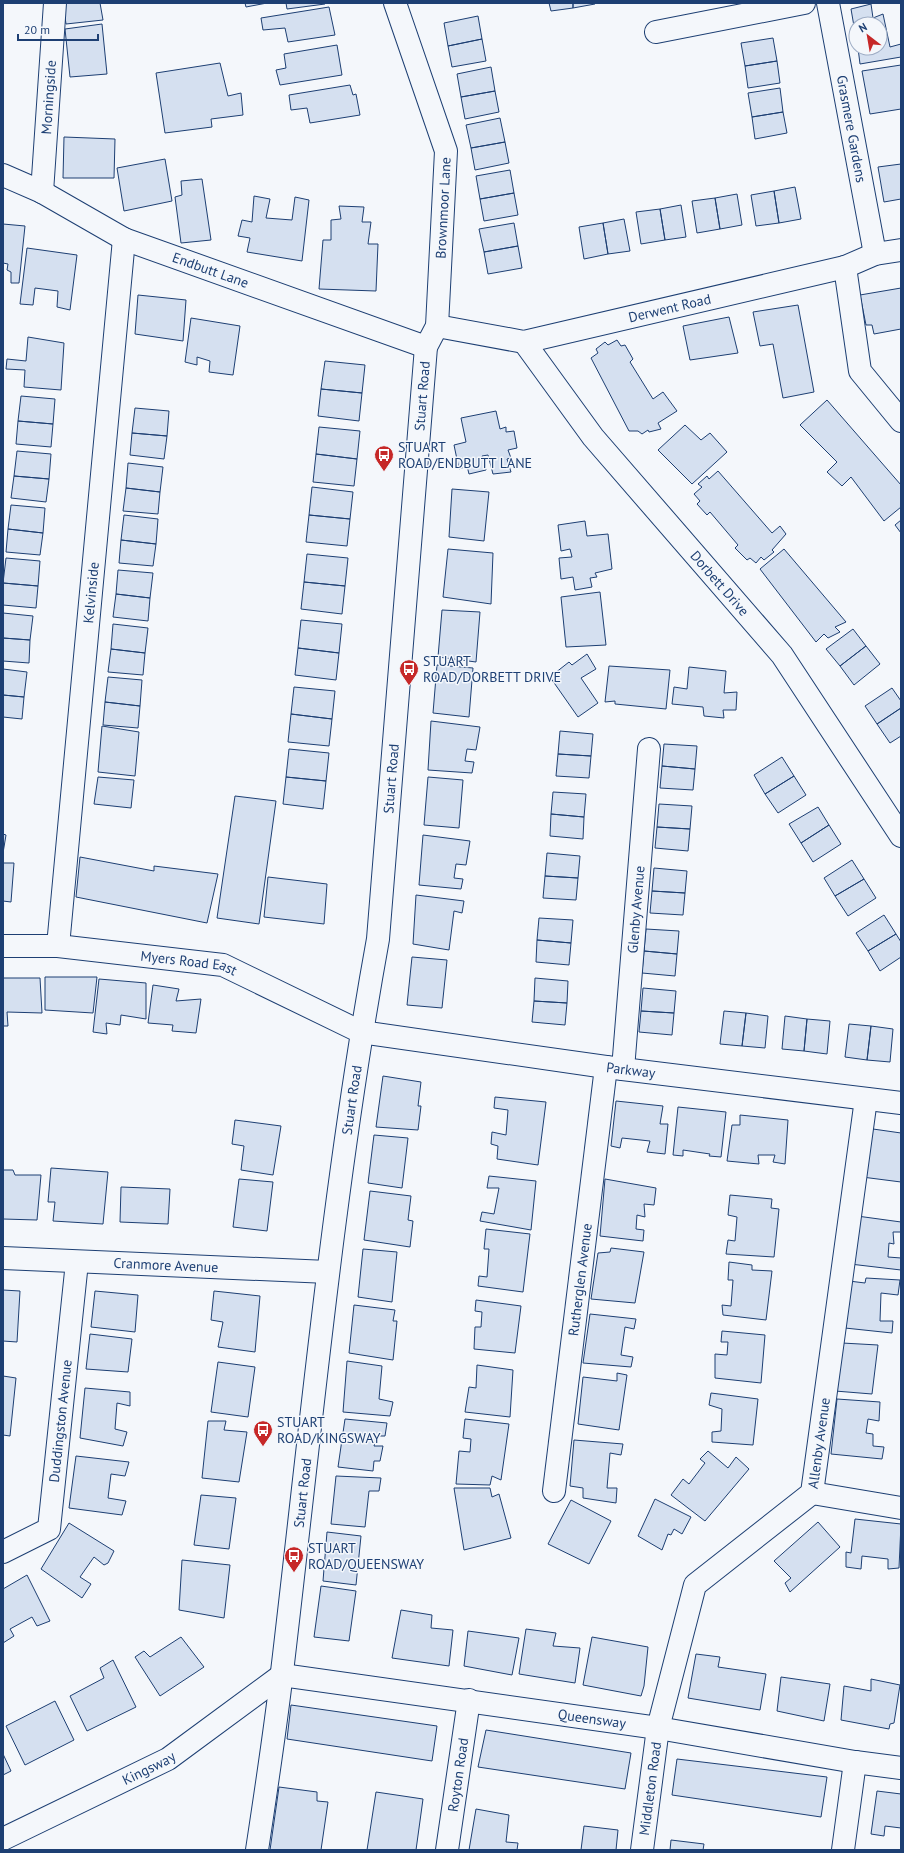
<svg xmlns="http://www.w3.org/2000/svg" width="904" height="1853" font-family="'PT Sans',sans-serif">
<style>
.building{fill:#d5e0f0;stroke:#1d3f73}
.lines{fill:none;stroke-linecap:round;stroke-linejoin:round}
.minor-casing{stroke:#1d3f73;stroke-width:24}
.minor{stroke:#f4f7fb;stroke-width:22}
.labels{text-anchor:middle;stroke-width:3;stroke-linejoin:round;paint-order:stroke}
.street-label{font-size:14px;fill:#1d3f73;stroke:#f4f7fb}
.poi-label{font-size:14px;fill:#1d3f73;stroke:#f4f7fb;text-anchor:start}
</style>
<rect width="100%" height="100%" fill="#f4f7fb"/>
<path class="building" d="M63,3H100L103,20L66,24Z
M245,3H267L246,7Z
M286,3H324L325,4L287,9Z
M549,3H573V8L551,11Z
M573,3H595V4L573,8Z
M871,4L873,18L883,14L890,47L901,44V57L860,64L858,48H880V24H856V38L851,9Z
M329,7L335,35L288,42L285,28L263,30L261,18Z
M478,16L482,39L448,46L444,23Z
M102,24L107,74L70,77L65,29Z
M773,38L777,61L745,66L741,43Z
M482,39L486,61L452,67L448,46Z
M337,45L342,75L280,85L276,70L286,68L284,54Z
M777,61L780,83L748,88L745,66Z
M220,63L228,96L241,93L243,115L211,119L212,127L165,133L156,73Z
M901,65V109L870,114L862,71Z
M491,67L495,91L461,97L457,74Z
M350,85L353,95L356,94L360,115L310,123L307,108L291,110L289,95Z
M780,88L783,112L752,117L748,93Z
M495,91L499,112L465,119L461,97Z
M783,112L787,133L755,139L752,117Z
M500,118L505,142L471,148L466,125Z
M64,137L115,139L114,178H63Z
M505,142L509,163L475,170L471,148Z
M165,159L172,201L124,211L117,168Z
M901,164V199L884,202L878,167Z
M510,170L514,193L480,199L476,176Z
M202,179L211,240L181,243L175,197L182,195L181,181Z
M795,187L801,219L779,223L774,191Z
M774,191L779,223L756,226L751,195Z
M514,193L518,215L484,221L480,199Z
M737,194L742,225L720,229L715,198Z
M254,196L270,199L266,218L292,220L295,197L309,200L302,261L247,252L250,238L238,236L242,220L252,222Z
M715,198L720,229L697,233L692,201Z
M681,205L686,237L665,240L660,209Z
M339,206L364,207L362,222H371L368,244H378L376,291L319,289L323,240H331V220L341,219Z
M660,209L665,240L641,244L636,212Z
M624,219L630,251L608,254L603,223Z
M514,223L518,246L484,252L479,229Z
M603,223L608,254L584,259L579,227Z
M3,224L25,226L19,283H11V272L7,270L8,264L3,263Z
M518,246L522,268L488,274L484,252Z
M27,248L77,255L70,310L57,307L58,291L35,288L33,305L20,304Z
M901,288V329L874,334L872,325H866L860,295Z
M138,295L186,300L183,341L135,334Z
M798,305L814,392L783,398L773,344L760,346L753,312Z
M729,317L738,353L690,360L683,326Z
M191,318L240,326L233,375L209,372L210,361L197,357V365L185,362Z
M28,337L64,343L61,390L24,387L25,370L6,369L7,359L26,361Z
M617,340L621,346L625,345L633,359L630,362L653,399L663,392L677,411L658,423L661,429L649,432L648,430L642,434L638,431H629L591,358L598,353L596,349L605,342L608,345Z
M325,361L365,365L362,393L321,389Z
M321,389L362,393L359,421L318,416Z
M21,396L55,399L53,424L18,421Z
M827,400L901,485V507L884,521L851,477L842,486L827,472L837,462L800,425Z
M135,408L169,411L167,436L132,433Z
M496,411L500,429L506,427V432L514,431L517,448L508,450L511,458L507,459L511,472L493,474L488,455L482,456L486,470L469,474L467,466L459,469L454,445L466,442L461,418Z
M18,421L53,424L51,447L16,444Z
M685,425L701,440L710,433L727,452L692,484L658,450Z
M319,427L360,431L357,459L316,454Z
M132,433L167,436L164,459L130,455Z
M17,451L51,454L49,479L14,476Z
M316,454L357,459L354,486L313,482Z
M128,463L163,467L160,492L126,488Z
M718,471L772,533L780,526L786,534L772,550L774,552L764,560L761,557L756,563L750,558L747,560L735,548L738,545L710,512L707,515L697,504L700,501L694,494L702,487L698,484L707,476L709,479Z
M14,476L49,479L46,502L11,498Z
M312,487L353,492L350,519L309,515Z
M126,488L160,492L158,514L123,511Z
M452,489L489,492L484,541L449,537Z
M11,505L45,508L43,533L8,529Z
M124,515L158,519L156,544L121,540Z
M309,515L350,519L347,546L306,542Z
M901,520V533L895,525Z
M585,521L587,536L608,534L612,569L595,573L597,577L590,578L592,587L575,590L573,577L561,579L559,558L572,557L570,549L561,551L558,525Z
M8,529L43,533L40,555L6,552Z
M121,540L156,544L153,566L119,563Z
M448,549L493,553L491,604L443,597Z
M784,549L846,622L835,627L840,632L828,638L824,634L816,642L760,569Z
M307,554L348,558L345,586L304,582Z
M6,558L40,561L38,586L3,583Z
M118,570L153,573L150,598L116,594Z
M304,582L345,586L342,614L301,609Z
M3,583L38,586L36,608L3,605Z
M600,592L606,645L566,647L561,597Z
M116,594L150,598L148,621L113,617Z
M442,610L480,612L476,662L438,657Z
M3,613L33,616L30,640L3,638Z
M301,620L342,624L339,653L298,648Z
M113,624L148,628L145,653L111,649Z
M853,629L866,646L840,666L826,649Z
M3,638L30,640L29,663L3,661Z
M866,646L880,664L854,685L840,666Z
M298,648L339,653L336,680L295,675Z
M111,649L145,653L143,675L108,672Z
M587,654L596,669L581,678L598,703L578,717L550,677L569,662L572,665Z
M437,665L473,668L469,717L433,713Z
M609,666L670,670L666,709L615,704V701L605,702Z
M689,667L726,671L724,693L737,692L736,710H723L724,718L704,716L703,707L672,704L674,687L687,689Z
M3,669L27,672L24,697L3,695Z
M108,677L142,680L140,706L105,702Z
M294,687L335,691L332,719L291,714Z
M892,688L901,701V708L877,724L865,706Z
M3,695L24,697L22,719L3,717Z
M105,702L140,706L138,728L103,725Z
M901,708V736L890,743L877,724Z
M291,714L332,719L329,746L288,742Z
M431,721L480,727L476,750L467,749L465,761L474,762L472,773L428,770Z
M102,726L139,732L135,776L98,772Z
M560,731L593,734L591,756L558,754Z
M664,744L697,746L695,769L662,766Z
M289,749L329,753L326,781L286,777Z
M558,754L591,756L589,778L556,776Z
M782,757L794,776L765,794L754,775Z
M662,766L695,769L693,790L660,788Z
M794,776L806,795L778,813L765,794Z
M98,777L134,780L131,808L94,804Z
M286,777L326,781L323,809L283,804Z
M428,777L463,780L459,828L424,825Z
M553,792L586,794L584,817L551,814Z
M235,796L276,801L259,924L217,918Z
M659,804L692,806L690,829L657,827Z
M818,807L829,825L801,843L789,824Z
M551,814L584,817L583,839L550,836Z
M829,825L841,844L813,862L801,843Z
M657,827L690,829L688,851L655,848Z
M3,834L6,835L3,853Z
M423,835L470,841L466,865L456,864L454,878L463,879L461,889L419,885Z
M547,853L580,856L578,878L545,876Z
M80,857L154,871V866L218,874L207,923L76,897Z
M852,860L864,879L835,896L824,878Z
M3,863H14L11,902L3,901Z
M654,868L687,871L685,893L652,891Z
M545,876L578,878L576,900L543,898Z
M268,877L327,884L324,924L264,917Z
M864,879L876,898L848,916L835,896Z
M652,891L685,893L683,915L650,913Z
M416,895L464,901L462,913L454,911L449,950L413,944Z
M884,915L896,934L868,951L856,933Z
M539,918L573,920L571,943L537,940Z
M646,929L679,931L677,954L644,951Z
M896,934L901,942V957L880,971L868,951Z
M537,940L571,943L569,965L536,962Z
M644,951L677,954L675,976L642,973Z
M412,957L447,960L442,1008L407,1005Z
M45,977H97L93,1013L45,1010Z
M3,978H40L42,1013L7,1012L8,1026H3Z
M535,978L568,981L567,1003L534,1001Z
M99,979L146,983V1019L121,1015L120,1025L106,1023L107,1034L93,1032Z
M153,985L179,989L176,1001L201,999L196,1033L172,1031L173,1025L148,1023Z
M643,988L676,991L674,1013L641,1011Z
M534,1001L567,1003L565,1025L532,1022Z
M641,1011L674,1013L672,1035L639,1032Z
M724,1011L746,1013L742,1046L720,1044Z
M746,1013L768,1016L765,1048L742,1046Z
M785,1016L807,1019L804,1051L782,1049Z
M807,1019L830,1021L827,1054L804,1051Z
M849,1024L871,1026L867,1060L845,1057Z
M871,1026L893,1029L890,1062L867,1060Z
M383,1076L421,1082L418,1106H421L418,1130L376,1127Z
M495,1097L546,1102L538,1165L497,1159L498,1146L491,1144L492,1132L506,1135L508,1110L494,1108Z
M616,1101L663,1106L660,1124H668L665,1154L647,1152L650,1141L622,1138L620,1148L611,1146Z
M678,1107L726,1112L721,1157L709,1156L710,1154L683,1150V1156L673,1155Z
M740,1115L788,1120L785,1164L773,1162L775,1155H758L759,1164L727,1161L732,1125H740Z
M235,1120L281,1126L273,1175L241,1170L244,1146L232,1144Z
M866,1128L901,1133V1182L862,1177Z
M374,1135L408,1138L402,1188L368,1183Z
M51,1168L108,1172L103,1224L53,1221L55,1202H48Z
M3,1170H13L15,1175H41L37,1220L3,1219Z
M489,1176L536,1181L531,1230L480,1221L482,1212L494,1214L499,1188H487Z
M239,1179L273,1182L267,1231L233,1227Z
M605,1179L656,1188L654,1205L644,1204L645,1217L637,1215L636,1229L644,1230L643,1241L600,1236Z
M121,1187L170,1189L168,1224L120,1222Z
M370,1191L411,1196L408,1220L413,1221L410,1247L364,1240Z
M730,1195L772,1199L771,1208L779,1209L774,1257L726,1254L728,1240L735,1241L737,1217L728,1215Z
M857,1216L901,1222V1232H893L894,1244L889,1243L888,1257L901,1258V1270L850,1264Z
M486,1229L530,1234L523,1292L478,1286L479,1276L487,1277L489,1249H484Z
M611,1248L644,1252L635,1303L591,1299L598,1253L610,1252Z
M363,1249L397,1252L392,1302L358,1297Z
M729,1262L752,1265V1270L772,1271L766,1320L723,1315L722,1305L731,1306L733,1280H728Z
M866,1278L900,1280L898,1295L881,1293L880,1321H893L892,1333L845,1328L849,1281L865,1283Z
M3,1290L20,1291L17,1342L3,1341Z
M95,1291L138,1295L135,1332L91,1327Z
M214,1291L260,1296L255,1352L218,1347L223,1322L211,1320Z
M476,1300L521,1306L515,1353L474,1349L475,1327H481L482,1312L475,1311Z
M354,1305L395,1310L393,1321H397L393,1360L349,1353Z
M590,1314L636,1319L634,1329L625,1327L621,1355L633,1357L631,1367L583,1363Z
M722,1331L765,1335L761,1383L715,1378V1354L727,1355L728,1342H721Z
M90,1334L132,1339L128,1372L86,1369Z
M842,1343L878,1345L872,1394L835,1391Z
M347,1361L382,1366L379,1399L393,1402L390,1416L343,1412Z
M218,1362L255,1367L248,1417L211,1412Z
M477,1365L513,1370L510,1417L465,1412L469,1387L476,1388Z
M617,1373L627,1375L619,1430L578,1424L583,1377L617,1381Z
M3,1376L16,1378L10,1436L3,1435Z
M85,1388L130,1392V1406L117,1403L115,1429L127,1432L123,1446L80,1438Z
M711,1393L758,1399L753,1445L712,1442V1432L721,1431L722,1409L709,1405Z
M837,1399L880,1402L879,1421L868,1419L866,1433L873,1434V1446L884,1447L882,1459L831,1454Z
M345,1419L387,1423L385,1436H377L374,1446H383L380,1461H374L373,1471L338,1467Z
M465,1419L509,1424L501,1480L492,1476L490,1485L456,1484L459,1451L470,1452L471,1439L463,1438Z
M208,1421H226L224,1430L247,1432L239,1482L202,1478Z
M574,1440L623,1444L621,1455L610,1453L607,1488H617L616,1503L583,1498V1488L570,1486Z
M708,1451L728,1468L736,1457L749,1469L705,1521L671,1495L683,1479L689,1484L705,1463L700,1459Z
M76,1456L129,1462L125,1476L111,1474L108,1498L126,1501L122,1515L69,1508Z
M336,1476L381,1478L379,1491H369L365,1527L331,1524Z
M454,1488H490L492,1497L499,1494L511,1538L464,1550Z
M201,1495L236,1498L229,1549L194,1545Z
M655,1499L691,1517L682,1534L674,1529L671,1535L668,1534L662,1550L638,1536Z
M571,1500L611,1521L589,1564L548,1544Z
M855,1519L901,1524L899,1568L888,1569V1559L862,1556L861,1569L846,1567V1552L851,1553Z
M818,1522L840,1547L790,1592L785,1583L791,1578L774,1561Z
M69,1523L114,1551L108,1563L104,1565L94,1557L80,1577L91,1584L82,1598L41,1569Z
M327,1532L361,1536L356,1585L323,1581Z
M182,1560L230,1565L224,1618L179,1610Z
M27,1575L50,1621L37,1626L32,1617L10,1629L14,1636L3,1643V1589Z
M321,1586L356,1591L349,1641L314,1637Z
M401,1610L432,1615L431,1628L453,1630L449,1666L392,1658Z
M526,1629L556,1633L553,1646L580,1648L575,1683L519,1674Z
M468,1631L519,1638L512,1675L464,1666Z
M181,1637L204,1667L160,1696L135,1657L144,1651L150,1657Z
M592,1637L648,1647L644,1686L641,1696L583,1685Z
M696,1654L720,1657L718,1667L766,1674L760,1710L688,1698Z
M113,1660L136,1707L87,1731L70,1696L104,1678L100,1668Z
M781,1677L830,1684L824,1721L777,1711Z
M871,1679L900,1685L894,1723L890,1724L889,1729L841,1720L844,1686L871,1691Z
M55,1701L74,1740L25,1765L6,1726Z
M291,1705L437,1726L432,1761L287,1739Z
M486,1730L631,1753L625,1789L478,1767Z
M3,1754L11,1771L3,1775Z
M677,1759L827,1777L821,1817L672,1795Z
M279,1787L317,1792V1801L328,1802L321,1850H270Z
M877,1791L901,1794V1828L885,1826L884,1836L871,1834Z
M376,1792L423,1799L416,1850H367Z
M476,1809L509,1815L506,1842L518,1843L517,1850H469Z
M584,1826L618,1830L616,1850H581Z
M671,1840L704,1844L703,1850H670Z"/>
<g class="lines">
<g class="minor-casing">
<g id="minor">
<path id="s1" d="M828,3L875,254"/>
<path d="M656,32L804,3"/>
<path id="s2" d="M3,175L42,192L124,239L426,347"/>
<path id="s3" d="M42,192L55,3"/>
<path d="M845,267L860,371L901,421"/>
<path id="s4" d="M437,326L524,342L845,267L875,254L901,250"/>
<path id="s5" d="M524,342L593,437L782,655L901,836"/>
<path id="s6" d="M3,946H58L223,965L361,1032L606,1067L901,1103"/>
<path id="s7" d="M58,946L124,239"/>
<path id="s8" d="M623,1069L649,749"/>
<path id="s9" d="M3,1258L328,1272"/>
<path id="s10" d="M554,1491L606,1067"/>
<path d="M812,1493L901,1508"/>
<path id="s11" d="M3,1552L49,1529L77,1262"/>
<path id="s12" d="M282,1675L658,1728L855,1762L901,1768"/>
<path id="s13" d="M3,1839L168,1759L282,1675"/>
<path id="s14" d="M257,1850C266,1791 275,1731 282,1672C311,1427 334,1181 378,939L426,347L437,326L446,151L395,3"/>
<path id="s15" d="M447,1850L469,1700"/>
<path id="s16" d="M642,1850L658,1728L695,1585L812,1493L866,1099"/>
<path d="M843,1850L855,1762"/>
</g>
</g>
<use href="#minor" class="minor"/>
</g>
<defs>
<g id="bus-pin" transform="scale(1)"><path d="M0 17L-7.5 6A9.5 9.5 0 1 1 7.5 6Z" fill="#c62828" stroke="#f4f7fb"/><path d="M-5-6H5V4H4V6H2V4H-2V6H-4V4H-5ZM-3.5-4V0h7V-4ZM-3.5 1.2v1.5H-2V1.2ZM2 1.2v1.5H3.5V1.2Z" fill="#fff"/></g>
</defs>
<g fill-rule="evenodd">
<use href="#bus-pin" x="384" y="455"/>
<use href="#bus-pin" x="409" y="669"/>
<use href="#bus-pin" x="263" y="1430"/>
<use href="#bus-pin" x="294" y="1556"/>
</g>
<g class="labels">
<g class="street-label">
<text dy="5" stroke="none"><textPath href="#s3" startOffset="95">Morningside</textPath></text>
<text dy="5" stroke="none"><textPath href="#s1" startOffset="128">Grasmere Gardens</textPath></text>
<text dy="5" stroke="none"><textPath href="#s14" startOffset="1655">Brownmoor Lane</textPath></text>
<text dy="5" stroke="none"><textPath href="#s2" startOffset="229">Endbutt Lane</textPath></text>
<text dy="5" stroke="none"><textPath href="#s4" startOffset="238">Derwent Road</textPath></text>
<text dy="5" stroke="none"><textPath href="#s14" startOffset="1464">Stuart Road</textPath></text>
<text dy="5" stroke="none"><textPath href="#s5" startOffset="311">Dorbett Drive</textPath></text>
<text dy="5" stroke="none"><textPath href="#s7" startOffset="355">Kelvinside</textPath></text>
<text dy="5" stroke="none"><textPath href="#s14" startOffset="1080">Stuart Road</textPath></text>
<text dy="5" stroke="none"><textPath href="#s8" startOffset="160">Glenby Avenue</textPath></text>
<text dy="5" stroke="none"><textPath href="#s6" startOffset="187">Myers Road East</textPath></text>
<text dy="5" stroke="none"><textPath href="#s6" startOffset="647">Parkway</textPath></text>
<text dy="5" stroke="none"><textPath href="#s14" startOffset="756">Stuart Road</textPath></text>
<text dy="5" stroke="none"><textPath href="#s9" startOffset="163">Cranmore Avenue</textPath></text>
<text dy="5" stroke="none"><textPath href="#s10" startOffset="213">Rutherglen Avenue</textPath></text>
<text dy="5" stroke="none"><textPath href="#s11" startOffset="160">Duddingston Avenue</textPath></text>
<text dy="5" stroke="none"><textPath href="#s16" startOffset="470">Allenby Avenue</textPath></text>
<text dy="5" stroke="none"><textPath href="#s14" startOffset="360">Stuart Road</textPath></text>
<text dy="5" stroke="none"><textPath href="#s12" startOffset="313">Queensway</textPath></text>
<text dy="5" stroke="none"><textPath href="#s13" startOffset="162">Kingsway</textPath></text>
<text dy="5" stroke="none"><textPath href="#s15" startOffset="76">Royton Road</textPath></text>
<text dy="5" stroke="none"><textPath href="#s16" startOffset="62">Middleton Road</textPath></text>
</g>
<g class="poi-label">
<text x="398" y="452">STUART<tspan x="398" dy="16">ROAD/ENDBUTT LANE</tspan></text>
<text x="423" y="666">STUART<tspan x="423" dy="16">ROAD/DORBETT DRIVE</tspan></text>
<text x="277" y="1427">STUART<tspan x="277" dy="16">ROAD/KINGSWAY</tspan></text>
<text x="308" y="1553">STUART<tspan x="308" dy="16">ROAD/QUEENSWAY</tspan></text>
</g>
</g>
<rect width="904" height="1853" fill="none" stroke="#1d3f73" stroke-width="8"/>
<g transform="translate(868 36) rotate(329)"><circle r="19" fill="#f4f7fb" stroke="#9eadc5"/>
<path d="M0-3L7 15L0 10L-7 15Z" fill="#c62828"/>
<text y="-6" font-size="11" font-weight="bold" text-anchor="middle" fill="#1d3f73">N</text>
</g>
<path d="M18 34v6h80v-6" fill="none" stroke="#1d3f73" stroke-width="2"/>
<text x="24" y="34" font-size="12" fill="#1d3f73" stroke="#f4f7fb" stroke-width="3" paint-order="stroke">20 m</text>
</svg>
